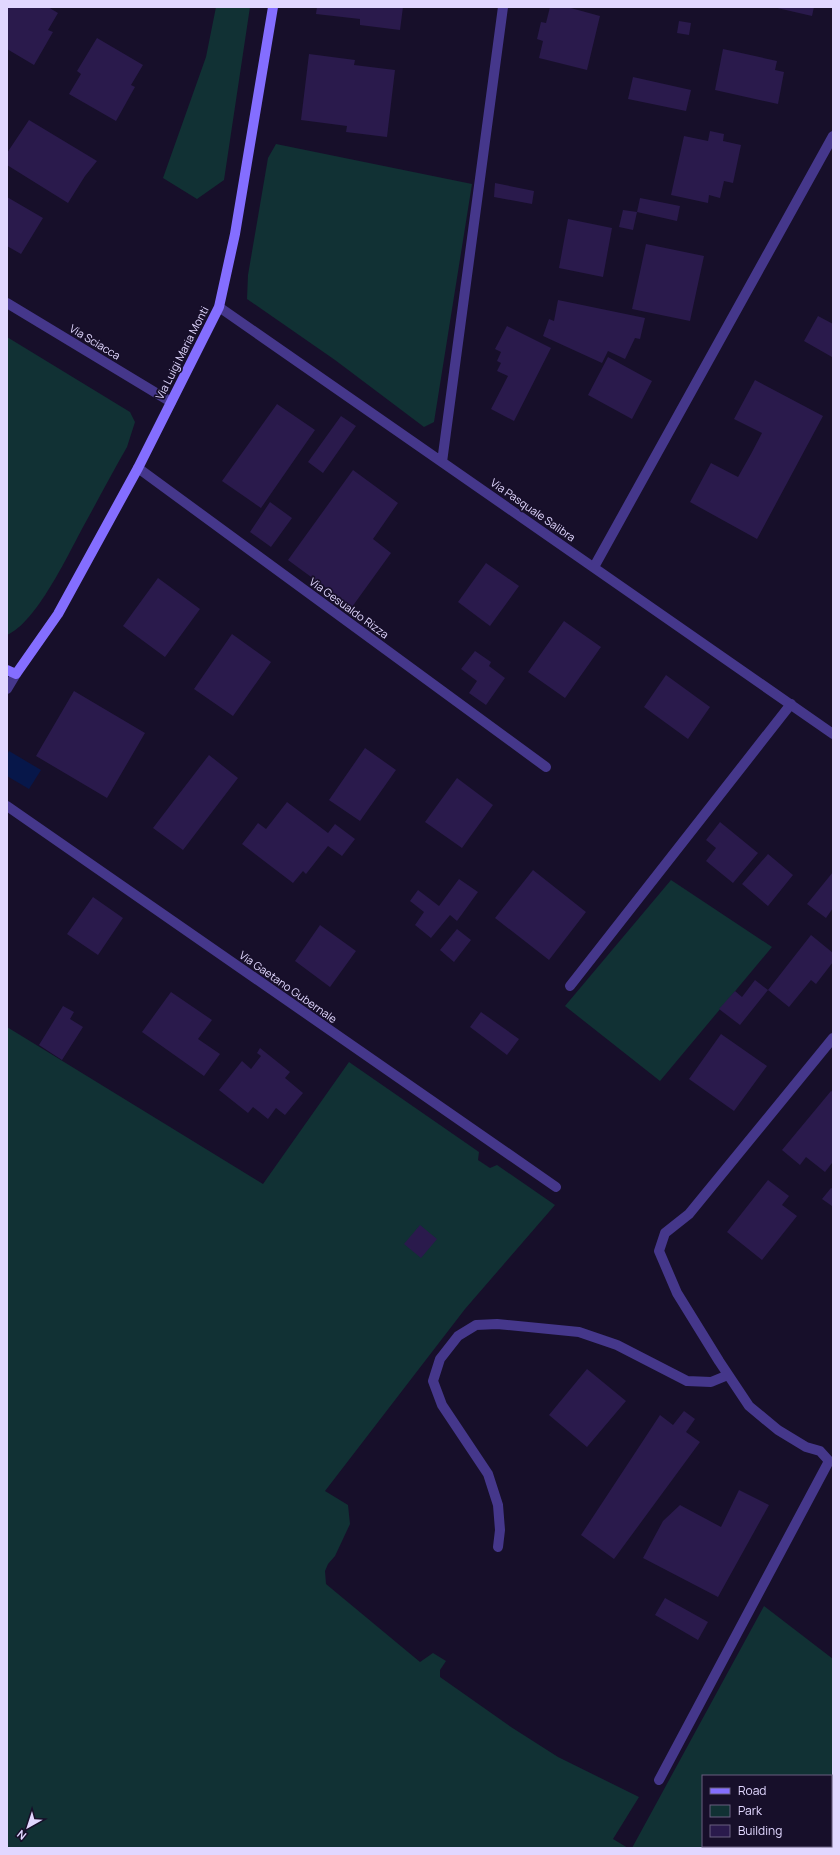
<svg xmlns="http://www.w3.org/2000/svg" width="840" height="1855" font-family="Manrope,sans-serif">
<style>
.green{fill:#113134;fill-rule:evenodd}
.water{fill:#07174a}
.building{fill:#2a1a4c}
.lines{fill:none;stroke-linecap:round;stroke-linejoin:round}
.lane{stroke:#45378b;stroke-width:10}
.street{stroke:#45378b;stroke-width:10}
.secondary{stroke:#846eff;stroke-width:10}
.labels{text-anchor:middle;stroke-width:3.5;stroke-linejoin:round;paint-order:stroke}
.street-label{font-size:11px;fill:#e1d7ff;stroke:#170f2a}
</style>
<rect width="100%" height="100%" fill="#170f2a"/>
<path class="green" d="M216,7H250L224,180L197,199L163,178L206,57Z
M276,144L472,184L434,422L424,427L335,360L247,299L248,275L268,158Z
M7,337L130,412L135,422L127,447C112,473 98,500 83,527C68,555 36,623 7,635Z
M671,880L772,947L660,1081L565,1006Z
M7,1027L263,1184L349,1062L479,1152L478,1160L490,1168L497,1165L555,1205L465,1309L325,1491L348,1505L350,1524L335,1556L328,1564L325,1571L326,1584L420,1662L433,1653L446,1661L440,1670V1677L511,1727L558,1757L639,1797L613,1839L628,1848H7Z
M764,1606L833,1659V1848H632ZM703,1776H831V1846H703Z"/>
<path class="water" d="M9,751L41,770L29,789L7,776V755Z"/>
<path class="building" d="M7,7H48L58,13L48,30L53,32L34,65L7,49Z
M317,7H403L400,30L360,25V19L316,14Z
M550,7H567L600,16L587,70L539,58L543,41L537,39L541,22L546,23Z
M773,7H814L812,16Z
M679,21L691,23L689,35L677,33Z
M97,38L143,65L131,85L135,87L116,121L69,94L81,74L77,71Z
M723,49L777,61L775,70L784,72L778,104L715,90Z
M309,54L355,60L354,65L395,70L387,137L346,132L347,126L301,120Z
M633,77L691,90L686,111L628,99Z
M29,120L97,161L85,176L68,203L7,165V153Z
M710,131L724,134L723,141L741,145L733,183L724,181L720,198L709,195L708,203L671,195L684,136L708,141Z
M495,183L534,191L532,204L494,197Z
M7,197L43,218L21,254L7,246Z
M640,198L680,206L677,221L637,212L633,230L619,227L623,210L637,212Z
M568,219L612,228L603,277L559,268Z
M646,244L704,256L690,321L632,309Z
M558,300L645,318L640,339L635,338L625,359L608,351L602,363L543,336L549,319L554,321Z
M818,316L833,324L832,357L804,341Z
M507,326L551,348L514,421L491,409L508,376L497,371L501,363L497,361L501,352L495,349Z
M608,357L652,381L632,419L588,395Z
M755,380L823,416L757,539L690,502L711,463L738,477L751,454L762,433L734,419Z
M277,404L315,430L261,508L222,481Z
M341,416L356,426L323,473L308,462Z
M353,470L398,503L373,539L391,553L352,607L288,560Z
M270,502L292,518L271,547L250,532Z
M486,563L519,586L490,626L458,602Z
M158,578L200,609L165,657L123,626Z
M564,621L601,647L565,698L528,672Z
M232,634L271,662L233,716L194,689Z
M475,651L491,662L489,666L505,678L486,705L469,693L477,681L461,669Z
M666,675L710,707L688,739L644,707Z
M74,691L145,733L107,798L36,756Z
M365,748L396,770L360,821L329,800Z
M209,755L238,778L183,850L153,828Z
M457,778L493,805L462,848L425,822Z
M287,802L328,833L335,824L355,839L342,856L328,846L306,874L303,871L293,883L242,844L258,823L266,829Z
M720,822L758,853L733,883L706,861L716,848L706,840Z
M768,854L793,875L768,906L742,884Z
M533,870L586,912L549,960L495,918Z
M833,872V908L826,918L807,904Z
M459,879L478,892L457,921L450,915L431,938L415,925L424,912L410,901L418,890L439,906Z
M93,897L123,918L98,955L67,934Z
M320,925L356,951L330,987L295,961Z
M457,929L471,940L454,962L440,950Z
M811,935L833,953V962L816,984L811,980L789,1007L768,990L740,1025L719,1009L735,991L742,997L755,980L768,990Z
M171,992L212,1020L198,1039L220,1054L204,1076L142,1032Z
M63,1006L74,1012L70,1019L83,1027L62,1060L39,1045Z
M481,1012L519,1039L507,1055L470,1027Z
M721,1034L767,1066L734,1111L689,1079Z
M260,1048L290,1072L285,1078L303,1093L285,1115L276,1108L268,1119L253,1107L248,1113L219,1090L242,1061L251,1069L261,1056L257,1053Z
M831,1091L833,1092V1164L832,1163L825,1172L806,1157L800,1165L782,1150Z
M768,1180L789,1196L782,1205L797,1216L762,1260L727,1232Z
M831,1188L833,1189L832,1206L822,1199Z
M420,1225L437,1239L421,1258L404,1244Z
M587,1369L626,1401L587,1447L549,1415Z
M684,1411L695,1419L686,1432L700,1442L614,1559L581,1535L660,1415L673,1425Z
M739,1490L769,1505L718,1597L643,1558L663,1521L680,1505L721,1527Z
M665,1598L708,1622L698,1640L655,1615Z"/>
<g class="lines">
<path class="lane" d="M570,986L791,704
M498,1547L500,1530L498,1505L488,1474L442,1405L433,1381L440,1359L458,1336L476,1325L497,1324L579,1332L617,1345L687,1381L711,1382L728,1375
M659,1780L829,1461L820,1451L806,1447L778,1430L749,1406L719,1361L677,1293L659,1251L665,1233L689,1214L833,1038"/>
<path class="street" d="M7,303L171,402
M219,307L833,734
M442,462L503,7
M138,468L546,767
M594,567L833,136
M7,689L16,674
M7,806L556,1187"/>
<path class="secondary" d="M7,670L16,674L58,614L138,468L219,307L235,234L273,7"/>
</g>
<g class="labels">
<g class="street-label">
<text transform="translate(95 342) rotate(31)" y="4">Via Sciacca</text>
<text transform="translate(182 353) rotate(-63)" y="4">Via Luigi Maria Monti</text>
<text transform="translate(533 510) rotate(35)" y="4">Via Pasquale Salibra</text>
<text transform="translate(349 608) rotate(36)" y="4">Via Gesualdo Rizza</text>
<text transform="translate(288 987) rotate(35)" y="4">Via Gaetano Gubernale</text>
</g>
</g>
<rect width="840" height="1855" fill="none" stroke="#e1d7ff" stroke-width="16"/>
<rect x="702" y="1775" width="130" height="72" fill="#170f2a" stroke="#685f7f"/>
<rect x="710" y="1788" width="20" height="6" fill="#846eff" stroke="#685f7f"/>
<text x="738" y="1795" font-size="12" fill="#e1d7ff">Road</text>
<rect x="710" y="1805" width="20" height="12" fill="#113134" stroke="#685f7f"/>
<text x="738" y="1815" font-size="12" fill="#e1d7ff">Park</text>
<rect x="710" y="1825" width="20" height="12" fill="#2a1a4c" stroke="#685f7f"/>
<text x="738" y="1835" font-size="12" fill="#e1d7ff">Building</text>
<g transform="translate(28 1827) rotate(219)" stroke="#170f2a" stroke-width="3" paint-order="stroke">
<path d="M0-3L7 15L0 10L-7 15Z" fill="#e1d7ff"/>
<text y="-6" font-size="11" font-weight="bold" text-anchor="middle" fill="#e1d7ff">N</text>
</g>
</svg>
